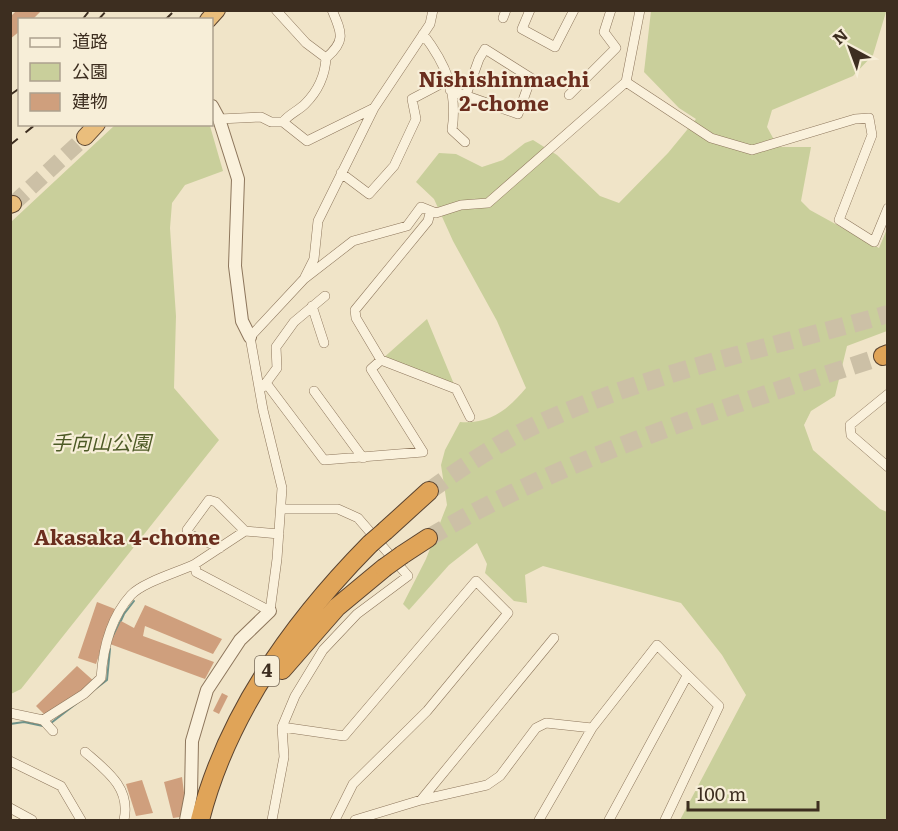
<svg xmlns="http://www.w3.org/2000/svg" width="898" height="831" font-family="Literata,'Noto Sans JP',serif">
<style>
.green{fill:#c9cf9b}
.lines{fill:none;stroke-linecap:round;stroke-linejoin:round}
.stream{stroke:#6f938a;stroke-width:2}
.building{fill:#cf9f7d}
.trunk-tunnel{stroke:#ccc0a6;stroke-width:16;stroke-dasharray:16 8;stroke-linecap:butt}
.motorway-tunnel{stroke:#ccc0a6;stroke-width:18;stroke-dasharray:18 9;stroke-linecap:butt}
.minor-casing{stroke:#8d765c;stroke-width:10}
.tertiary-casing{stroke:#8d765c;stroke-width:14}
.trunk-casing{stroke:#5b4430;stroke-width:18}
.motorway-casing{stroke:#5b4430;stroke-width:20}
.minor{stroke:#faf1dc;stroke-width:9}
.tertiary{stroke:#faf1dc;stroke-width:12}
.trunk{stroke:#eabe7c;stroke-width:16}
.motorway{stroke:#e0a458;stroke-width:18}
.rail{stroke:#3d2e20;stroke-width:2;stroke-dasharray:10 10;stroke-linecap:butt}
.motorway-bridge-casing{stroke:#5b4430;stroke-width:20;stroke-linecap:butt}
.motorway-bridge{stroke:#e0a458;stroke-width:18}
.labels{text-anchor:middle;stroke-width:4.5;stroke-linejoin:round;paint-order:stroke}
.shield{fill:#f7eed8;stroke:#756857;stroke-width:1.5}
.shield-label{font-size:18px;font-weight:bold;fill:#3d2e20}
.park-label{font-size:20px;font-style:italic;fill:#4d5a26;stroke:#f7eed8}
.neighbourhood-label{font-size:21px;font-weight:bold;fill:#6b2e1e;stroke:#f7eed8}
</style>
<rect width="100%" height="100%" fill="#f0e4c8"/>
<path class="green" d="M651,11L886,12L873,55L853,76L772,110L767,127L778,147H811L801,201L810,210L879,248L887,229V331L847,346L835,396L811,411L804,425L813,450L880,509L887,512V820H680L746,695L722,655L681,603L543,566L525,575L527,603L514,601L485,573L487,564L477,543L449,565L409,610L403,604L426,559L447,505L441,465L445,450L460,422C491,424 507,410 526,388L497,321L453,241L434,199L416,182L439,153L456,154L482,167L503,160L525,143L533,140L557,155L600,196L619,203L668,153L696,119L679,108L644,72Z
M115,125L210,126L223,171L185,185L172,203L170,228L176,316L174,388L219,440L21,689L11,694V222Z
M427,319L456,389L381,360Z"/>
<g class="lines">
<path class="stream" d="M113,638L124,614L134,601
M51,723L107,680L110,649
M10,724L24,722L43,726"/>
</g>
<path class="building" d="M17,10H42L32,20H20V31L10,39V17Z
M97,602L115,609L96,664L78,658Z
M145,605L222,639L213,654L145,626L143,636L214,662L205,679L110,644L121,621L134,628Z
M77,666L96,683L47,717L36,706Z
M222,693L228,696L219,714L213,711Z
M182,777L187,816L173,818L164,782Z
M142,780L153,813L136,816L126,784Z"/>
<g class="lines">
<path class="trunk-tunnel" d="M13,204L85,137"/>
<path class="motorway-tunnel" d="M429,491C468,463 507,437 551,418C658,371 775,346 888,314
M428,538C570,454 727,407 883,356"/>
<g class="minor-casing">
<path id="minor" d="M276,10L306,43L326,58
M530,10L522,29L555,47L574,10
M503,18L506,10
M423,34C446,64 458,92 452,130L465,142
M626,82L711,138L752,150L855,119L869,118L872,135L839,220L874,242L888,208
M450,90L518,114L531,78L485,49L479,59L466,95
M569,95L616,48L604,32L611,10
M219,119L261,117L271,122H283L307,141L374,108
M283,122C289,114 298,111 305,104C318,91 325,76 326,58C346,41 342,33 332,10
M341,173L369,194L394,166L416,119L412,99L448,80
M430,213L428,221L355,310L356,318L381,360L456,389L470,417
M305,277L314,259L318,221L374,108L430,24L433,10
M312,306L324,343
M266,383L324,460L423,452L371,369L381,360
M263,387L277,368L276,347L294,322L325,296
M314,391L363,458
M888,394L850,425L851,435L888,467
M279,534L245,531L195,564L196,572L270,611L277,559L282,488L263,410L250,337L304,279L353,241L407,226L421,207L436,213L461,205L488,203L626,82L640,10
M220,548L189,534L187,530L209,500L216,502L245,531
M10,713L43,720L53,731
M43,720L84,694L101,678C103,649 111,617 131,595C143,582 179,572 195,564
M282,727L344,736L476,581L508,613L427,711L353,784L335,820
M85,752C107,771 131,788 124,820
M10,761L61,786L81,820
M421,800L554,638
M10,808L32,820
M272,820L284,757L282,727L295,696L323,650L357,614L408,576L358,518L338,509H281
M355,820L421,800L487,785L500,776L536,728L546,723L592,728
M539,820L592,728L657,645L719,706L665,820
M609,820L687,676"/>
</g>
<g class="tertiary-casing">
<path id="tertiary" d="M212,106L219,119L238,179L235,266L242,321L250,337
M186,820L191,794L192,741L207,690L240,640L270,611"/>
</g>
<g class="trunk-casing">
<path id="trunk" d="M208,20L217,10
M85,137L97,124
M10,205L13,204"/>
</g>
<g class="motorway-casing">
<path id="motorway" d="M883,356L888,354
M385,531L429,491
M402,555L428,538
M282,670L337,607L384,568
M200,820C227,714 294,621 370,544"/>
</g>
<use href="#minor" class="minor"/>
<use href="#tertiary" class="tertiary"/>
<use href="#trunk" class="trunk"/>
<use href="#motorway" class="motorway"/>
<path class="rail" d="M82,20L90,10
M98,20L107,10
M165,20L175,10
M10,95L20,88
M10,145L36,124"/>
<g class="motorway-bridge-casing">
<path id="motorway-bridge" d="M370,544L385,531
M384,568L402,555"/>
</g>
<use href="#motorway-bridge" class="motorway-bridge"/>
</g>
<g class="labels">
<rect class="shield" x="255" y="656" width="24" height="30" rx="4.5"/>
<g class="shield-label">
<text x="267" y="677">4</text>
</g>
<g class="park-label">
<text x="101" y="450">手向山公園</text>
</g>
<g class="neighbourhood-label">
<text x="504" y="87">Nishishinmachi<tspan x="504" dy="24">2-chome</tspan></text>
<text x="127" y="545">Akasaka 4-chome</text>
</g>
</g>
<rect width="898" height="831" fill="none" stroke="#3d2e20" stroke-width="24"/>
<rect x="18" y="18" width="195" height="108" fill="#f7eed8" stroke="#ada18e" stroke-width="1.5"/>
<rect x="30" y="38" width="30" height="9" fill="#faf1dc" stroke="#ada18e" stroke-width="1.5"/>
<text x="72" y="48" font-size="18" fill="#3d2e20">道路</text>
<rect x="30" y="63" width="30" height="18" fill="#c9cf9b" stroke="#ada18e" stroke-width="1.5"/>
<text x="72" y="78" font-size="18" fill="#3d2e20">公園</text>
<rect x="30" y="93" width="30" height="18" fill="#cf9f7d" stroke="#ada18e" stroke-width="1.5"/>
<text x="72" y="108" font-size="18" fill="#3d2e20">建物</text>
<g transform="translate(850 48) rotate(319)" stroke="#f7eed8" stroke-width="4.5" paint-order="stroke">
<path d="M0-4.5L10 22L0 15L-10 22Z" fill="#3d2e20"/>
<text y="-9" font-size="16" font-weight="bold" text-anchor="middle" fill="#3d2e20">N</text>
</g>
<path d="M688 801v9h130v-9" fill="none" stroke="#3d2e20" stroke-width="3"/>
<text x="697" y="801" font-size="18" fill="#3d2e20" stroke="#f7eed8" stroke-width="4.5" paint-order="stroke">100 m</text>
</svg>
